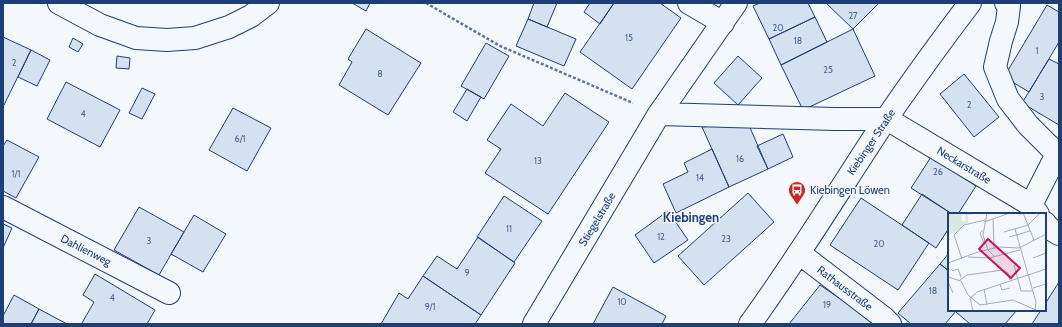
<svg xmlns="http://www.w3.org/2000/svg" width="1062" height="327" font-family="Cabin,sans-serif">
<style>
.building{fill:#d5e0f0;stroke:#1d3f73}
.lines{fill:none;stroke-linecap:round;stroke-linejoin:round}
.minor-casing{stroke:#1d3f73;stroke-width:24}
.path{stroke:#5e769c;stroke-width:2.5;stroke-dasharray:3 2;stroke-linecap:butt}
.minor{stroke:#f4f7fb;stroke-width:22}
.labels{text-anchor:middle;stroke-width:3;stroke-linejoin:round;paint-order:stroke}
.number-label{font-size:9px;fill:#4b6792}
.street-label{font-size:11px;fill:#1d3f73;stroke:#f4f7fb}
.poi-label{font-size:11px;fill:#1d3f73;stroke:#f4f7fb;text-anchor:start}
.quarter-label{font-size:13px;font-weight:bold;fill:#1d3f73;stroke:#f4f7fb}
.inset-road{fill:none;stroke:#9eadc5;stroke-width:1}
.view{fill:#c2185b;fill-opacity:0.15;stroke:#c2185b;stroke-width:2}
.inset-edge{fill:none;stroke:#1d3f73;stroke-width:2}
</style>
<rect width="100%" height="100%" fill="#f4f7fb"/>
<path class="building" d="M352,3H370L366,11Z
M534,3H557L547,27L528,19Z
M590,3H614L600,24L584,12Z
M614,3H660L681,18L632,89L580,52Z
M760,3H808L815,17L769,39L753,6Z
M826,3H879L853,29Z
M1047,5L1059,12V42L1029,92L1004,77Z
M815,17L827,42L781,65L769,39Z
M528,19L576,39L564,66L516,46Z
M366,29L421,63L388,115L339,85L352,62L348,59Z
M853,29L875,76L803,110L781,65Z
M3,37L31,50L4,105L3,104Z
M73,38L83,44L78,52L69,47Z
M486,43L509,56L484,99L461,86Z
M31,50L50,60L37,86L18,77Z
M117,56L130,58L129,69L116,68Z
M738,56L762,78L738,105L714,83Z
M1049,59L1059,64V125L1022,103Z
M964,74L999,117L974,137L940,94Z
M66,82L120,110L100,147L47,119Z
M142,88L155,94L142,119L129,113Z
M467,89L481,97L467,121L453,112Z
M565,93L609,122L548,214L485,173L501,149L487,140L511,104L543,126Z
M233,108L271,128L247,171L209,150Z
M748,123L768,169L729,187L702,127Z
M783,134L793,157L768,169L757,146Z
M7,140L39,157L16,198L3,191V146Z
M712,149L729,187L676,213L663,184L688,172L684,163Z
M931,157L976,186L958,214H952L911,188Z
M748,193L774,222L704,285L678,256Z
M922,194L952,214H949V228L936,248L902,225Z
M504,196L542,221L514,262L477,237Z
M861,198L929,243L898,290L830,245Z
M139,207L184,232L159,275L114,250Z
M668,211L688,240L654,263L635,235Z
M194,215L226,234L203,272L171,254Z
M3,224L12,228L3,248Z
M478,237L515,263L481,315L423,276L437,256L457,269Z
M949,253V271L940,264Z
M940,264L949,271V310H957L945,324H911L898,313Z
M95,274L155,310L147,324H83L82,323L94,302L83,295Z
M423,276L481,315L475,324H381L399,293L408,299Z
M1059,282V324H1032L1041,310H1045V304Z
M820,285L877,324H789Z
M613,287L666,316L662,324H593Z
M14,295L39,309L31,324H3V316Z
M39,309L67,324H31Z
M957,310H1017L1005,324H970L956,312Z"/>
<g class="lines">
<g class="minor-casing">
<path id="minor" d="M59,3L100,25L136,38L167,40L195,38L229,27L251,16L268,3
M689,3L723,23
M1006,3L1009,6L1007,22L1001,41L995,67L1008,99L1028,125L1057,154L1031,205
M659,114L835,119H887L1031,205L1038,214
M3,207L169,293
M1045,223L1049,228L1059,234
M799,253L884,318L890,324
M534,324L659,114L736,3
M750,324C798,258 841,187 886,119C913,80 941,41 970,3"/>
</g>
<path class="path" d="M426,3L500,46L633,103"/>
<use href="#minor" class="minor"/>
</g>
<defs>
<g id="bus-pin" transform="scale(0.9)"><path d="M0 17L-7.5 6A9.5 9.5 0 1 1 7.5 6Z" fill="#c62828" stroke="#f4f7fb"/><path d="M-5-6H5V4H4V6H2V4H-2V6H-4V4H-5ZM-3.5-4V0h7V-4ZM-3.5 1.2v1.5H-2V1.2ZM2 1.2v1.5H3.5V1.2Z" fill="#fff"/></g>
</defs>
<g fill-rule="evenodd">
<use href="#bus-pin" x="797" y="190"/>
</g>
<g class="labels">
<g class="number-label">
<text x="853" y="19">27</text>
<text x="778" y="31">20</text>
<text x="629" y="41">15</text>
<text x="798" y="44">18</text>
<text x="1037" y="54">1</text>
<text x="14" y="66">2</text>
<text x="828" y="73">25</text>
<text x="380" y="77">8</text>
<text x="1042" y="100">3</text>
<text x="969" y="108">2</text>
<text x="83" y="117">4</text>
<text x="240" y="142">6/1</text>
<text x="740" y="162">16</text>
<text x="538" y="164">13</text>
<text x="938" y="175">26</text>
<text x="16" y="177">1/1</text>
<text x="700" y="181">14</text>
<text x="509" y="232">11</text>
<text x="661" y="240">12</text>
<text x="726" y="242">23</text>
<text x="149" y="244">3</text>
<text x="879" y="247">20</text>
<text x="467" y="276">9</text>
<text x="933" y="294">18</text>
<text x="112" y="301">4</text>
<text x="622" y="305">10</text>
<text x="827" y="308">19</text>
<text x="430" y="310">9/1</text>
</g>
<g class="street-label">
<text transform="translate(871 142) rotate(-56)" y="4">Kiebinger Straße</text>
<text transform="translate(964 165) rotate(31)" y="4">Neckarstraße</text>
<text transform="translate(597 219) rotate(-59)" y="4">Stiegelstraße</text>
<text transform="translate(86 250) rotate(27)" y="4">Dahlienweg</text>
<text transform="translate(845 288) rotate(37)" y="4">Rathausstraße</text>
</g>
<g class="poi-label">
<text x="810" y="194">Kiebingen Löwen</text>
</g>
<g class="quarter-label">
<text x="691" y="222">Kiebingen</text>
</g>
</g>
<g transform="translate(948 213)">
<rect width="98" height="98" fill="#f4f7fb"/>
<path d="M0,0H13L14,8L18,9L17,0L26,2H20V9L7,20L0,21Z" fill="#d7e8df"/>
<path class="inset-road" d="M39,0L35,22L40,37L46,43M75,0L86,27M45,6L46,35M36,9L62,0M67,16L88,89L87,97M35,17L32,20L36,31M56,19L80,12L92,0M6,22L16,12L37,7M6,22L14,46M61,24L82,18M20,44L41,45L72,37M85,45L98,40M0,50L30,39L51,34L71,35L98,21M66,52L73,78H85M4,58L10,56L13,64M0,64L13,68L20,82L32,92L65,87L90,98M12,67L19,62L55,57L60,60L62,67M0,69L5,80M52,71L54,77L62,75M85,75L98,71M36,76L39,92M25,98L22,85L29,79L98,56"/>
<path class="view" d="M40,26L72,55L63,65L31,36Z"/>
<rect width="98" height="98" class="inset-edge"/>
</g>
<rect width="1062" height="327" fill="none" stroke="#1d3f73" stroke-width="8"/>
</svg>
